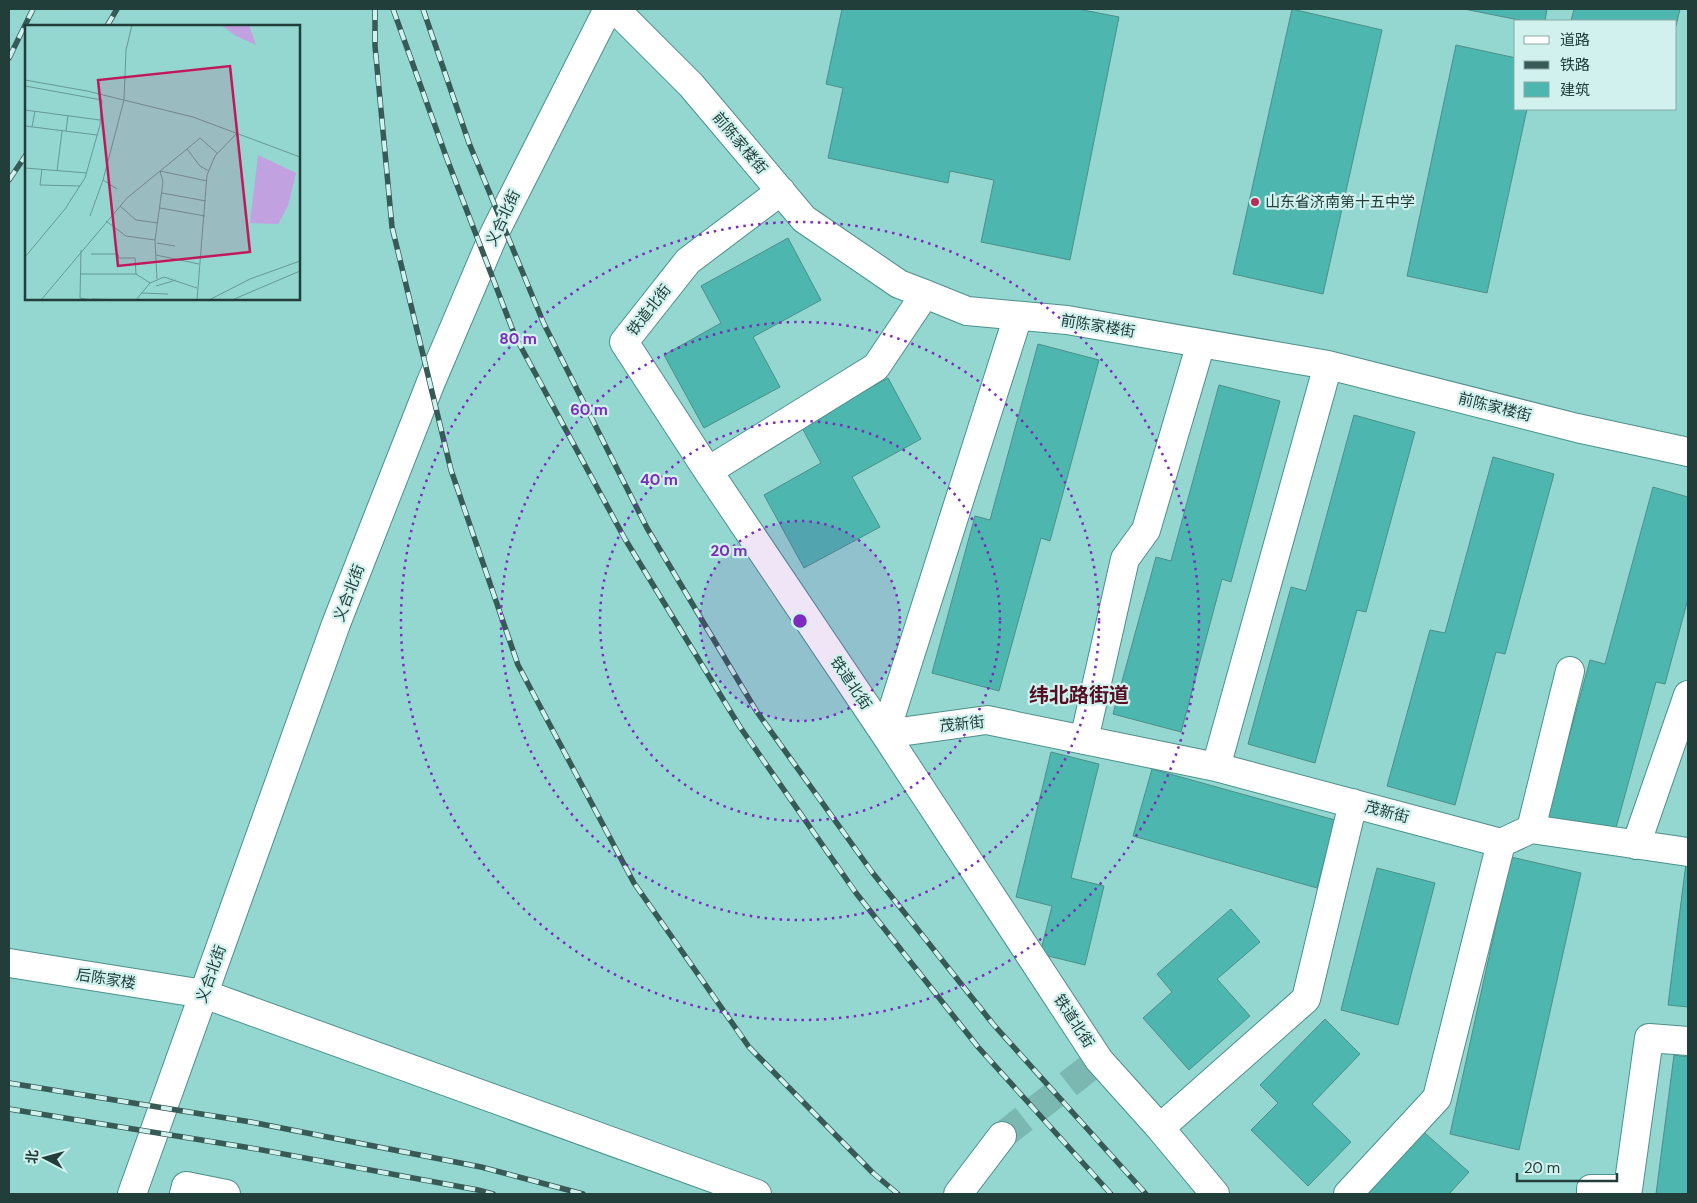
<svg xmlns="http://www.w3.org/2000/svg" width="1697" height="1203" font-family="'DM Sans','Noto Sans SC',sans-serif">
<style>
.building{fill:#4db6ae;stroke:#4c8f89}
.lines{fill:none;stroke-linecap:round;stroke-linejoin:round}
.minor-tunnel{stroke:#7cb8b2;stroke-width:28;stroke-dasharray:28 14;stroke-linecap:butt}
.minor-casing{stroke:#4d908a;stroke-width:30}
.major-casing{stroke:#4d908a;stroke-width:30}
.minor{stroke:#fff;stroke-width:28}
.major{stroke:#fff;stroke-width:28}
.rail-casing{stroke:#375a56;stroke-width:5.5}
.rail{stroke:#d0f1ed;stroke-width:4;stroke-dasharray:11;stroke-linecap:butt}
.ring{fill:none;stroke:#7b2cbf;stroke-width:2.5;stroke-dasharray:2.5 5}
.poi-dot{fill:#bb2b57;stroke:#d0f1ed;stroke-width:2}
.labels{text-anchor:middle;stroke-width:4.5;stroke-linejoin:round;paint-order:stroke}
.street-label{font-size:15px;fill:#223e3b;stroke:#d0f1ed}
.poi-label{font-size:15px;fill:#223e3b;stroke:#d0f1ed;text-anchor:start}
.district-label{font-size:20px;font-weight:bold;fill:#540f24;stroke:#d0f1ed}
.inset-road{fill:none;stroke:#669a94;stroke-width:1}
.view{fill:#c2185b;fill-opacity:0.15;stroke:#c2185b;stroke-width:2.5}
.inset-edge{fill:none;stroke:#223e3b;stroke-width:2.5}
.centre{fill:#7b2cbf;stroke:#d0f1ed;stroke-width:2.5}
.ring-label{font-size:15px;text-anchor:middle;font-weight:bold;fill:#7b2cbf;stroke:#d0f1ed;stroke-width:4.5;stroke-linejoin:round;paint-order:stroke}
</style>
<rect width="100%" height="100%" fill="#93d7d0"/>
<path class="building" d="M842,9H1078L1119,17L1070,260L981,242L994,180L950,171L948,183L828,158L843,88L826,84Z
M1292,9L1382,30L1323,294L1233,274Z
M1464,9H1547L1545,21H1524Z
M1574,9H1680L1676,26V21H1571Z
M1456,45L1516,58V109H1527L1487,293L1407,276Z
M788,238L821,300L753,337L780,387L704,428L664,355L721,323L701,286Z
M1038,344L1099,360L1050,541L1041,538L999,691L932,673L975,516L990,520Z
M888,378L921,439L852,477L880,527L804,568L764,495L821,463L801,426Z
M1219,385L1280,401L1231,582L1222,579L1181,732L1113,714L1156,557L1171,561Z
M1354,415L1415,432L1366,612L1357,610L1315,763L1248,744L1291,587L1306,591Z
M1493,457L1554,474L1505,654L1496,652L1455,805L1387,786L1430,630L1445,633Z
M1653,487L1688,497V599L1665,684L1656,682L1614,835L1547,817L1590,660L1605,664Z
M1051,752L1099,764L1071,878L1104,886L1085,965L1040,954L1052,906L1016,897Z
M1152,769L1335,820L1317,888L1133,836Z
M1511,857L1581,873L1519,1150L1450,1134Z
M1686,863H1688V1007L1668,1005Z
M1377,868L1435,883L1398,1025L1341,1010Z
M1231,909L1260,942L1217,979L1250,1016L1189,1070L1143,1018L1172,992L1157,974Z
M1325,1019L1360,1054L1312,1104L1351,1142L1308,1186L1251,1130L1278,1103L1260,1085Z
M1674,1055L1688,1057V1194H1656Z
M1418,1127L1469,1172L1449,1194H1359Z"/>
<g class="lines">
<path class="minor-tunnel" d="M1002,1136L1099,1060"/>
<g class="minor-casing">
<path id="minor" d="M615,9L691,85L804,219L899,284L925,294L967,311L1067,320L1328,365L1577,428L1688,452
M781,191L688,261L624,342L708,471L885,734L1099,1060L1160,1128L1215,1194
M1018,316L885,734L987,720L1216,767L1501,843
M708,471L876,367L925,294
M1084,740L1125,559L1146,530L1201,343
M1216,767L1328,365
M1531,829L1570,671
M1501,843L1531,829L1688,852
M1636,845L1688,695
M9,963L204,994L757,1194
M1160,1128L1306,999L1353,803
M184,1194L186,1186L226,1194
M958,1194L1002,1136
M1348,1194L1437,1098L1501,843
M1591,1194V1189H1628L1649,1038L1688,1041"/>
</g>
<g class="major-casing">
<path id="major" d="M132,1194L336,624L431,382L494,234L608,9"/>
</g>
<use href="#minor" class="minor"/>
<use href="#major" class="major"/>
<g class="rail-casing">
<path id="rail" d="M375,9V46L392,227L451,470L518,665L634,883L749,1047L873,1173L898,1194
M393,9L447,159L515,336L625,539L740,727L856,893L978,1047L1111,1194
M423,9L469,143L544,324L647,528L757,712L872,872L993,1024L1146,1194
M107,26L117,9
M9,58L33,9
M9,180L26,155
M9,1083L251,1122L481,1167L583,1194
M9,1109L251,1148L478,1190L493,1194"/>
</g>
<use href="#rail" class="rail"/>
</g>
<circle cx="800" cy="621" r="100" fill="#7b2cbf" fill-opacity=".12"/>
<g class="ring">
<circle cx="800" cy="621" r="100"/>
<circle cx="800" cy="621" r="200"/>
<circle cx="800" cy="621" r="299"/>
<circle cx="800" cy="621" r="399"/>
</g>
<circle class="poi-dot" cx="1255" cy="202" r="5"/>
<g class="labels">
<g class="street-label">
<text transform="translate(740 143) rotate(50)" y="5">前陈家楼街</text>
<text transform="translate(503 218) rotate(-65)" y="5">义合北街</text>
<text transform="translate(649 310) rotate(-52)" y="5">铁道北街</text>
<text transform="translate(1098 326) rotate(9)" y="5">前陈家楼街</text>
<text transform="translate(1495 407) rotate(14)" y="5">前陈家楼街</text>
<text transform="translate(349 593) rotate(-69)" y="5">义合北街</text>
<text transform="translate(851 683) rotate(56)" y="5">铁道北街</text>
<text transform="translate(962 724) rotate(-6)" y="5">茂新街</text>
<text transform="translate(1387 812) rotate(15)" y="5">茂新街</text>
<text transform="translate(211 974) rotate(-70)" y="5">义合北街</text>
<text transform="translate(106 979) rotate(9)" y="5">后陈家楼</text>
<text transform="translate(1074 1021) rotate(57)" y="5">铁道北街</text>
</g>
<g class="poi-label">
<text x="1265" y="207">山东省济南第十五中学</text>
</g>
<g class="district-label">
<text x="1079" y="702">纬北路街道</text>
</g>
</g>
<g transform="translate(25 25)">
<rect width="275" height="275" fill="#93d7d0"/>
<path d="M196,0H224L231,20L211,11ZM233,130L271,148L263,181L253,199L225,198Z" fill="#c2a1e0"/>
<path class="inset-road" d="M0,55L62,66L168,92L275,132M0,61L77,75L75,100L60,153L40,184L0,232M0,85L75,95M0,101L72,110M7,102L10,86M41,106L43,90M162,124L175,141L184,146M0,143L62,148M17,144L15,160L55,161M32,146L37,106M78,155L92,164M137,168L181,176M95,181L111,195L133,198M135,183L180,191M65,191L78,155L99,75L101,25L107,0M81,196L101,211L130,215M132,218L150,221M56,225L55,273L67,275M66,229H93L94,233H110L111,249M131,230L174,239M55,249H111L125,258M132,254L130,215L138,157L135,146L182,156M131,261L151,255M116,268L143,269M67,274L103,275M16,275L102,173L162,124L175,113L193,129M111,275L125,258L139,252L172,263M172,275L182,150L190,131L212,108M184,275L225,254L275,236M207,275L275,246"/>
<path class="view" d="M205,41L225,227L93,241L73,55Z"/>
<rect width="275" height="275" class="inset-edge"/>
</g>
<circle cx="800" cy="621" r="8" class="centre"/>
<g class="ring-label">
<text x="518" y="344">80 m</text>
<text x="589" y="415">60 m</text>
<text x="659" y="485">40 m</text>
<text x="729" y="556">20 m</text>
</g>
<rect width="1697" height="1203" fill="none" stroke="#223e3b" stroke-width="20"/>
<rect x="1514" y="20" width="162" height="90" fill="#d0f1ed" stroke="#8aa9a6"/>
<rect x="1524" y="36" width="25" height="8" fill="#ffffff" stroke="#8aa9a6"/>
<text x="1560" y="45" font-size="15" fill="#223e3b">道路</text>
<rect x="1524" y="61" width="25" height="8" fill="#375a56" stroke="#8aa9a6"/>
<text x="1560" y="70" font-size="15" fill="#223e3b">铁路</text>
<rect x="1524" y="82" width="25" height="15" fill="#4db6ae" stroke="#8aa9a6"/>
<text x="1560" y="95" font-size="15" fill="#223e3b">建筑</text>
<g transform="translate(45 1158) rotate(276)" stroke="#d0f1ed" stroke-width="4" paint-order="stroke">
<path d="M0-4L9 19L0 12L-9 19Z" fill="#223e3b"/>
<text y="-8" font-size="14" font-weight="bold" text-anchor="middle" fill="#223e3b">北</text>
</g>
<path d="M1517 1173v8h100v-8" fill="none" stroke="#223e3b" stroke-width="2.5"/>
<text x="1524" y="1173" font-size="15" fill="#223e3b" stroke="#d0f1ed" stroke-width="4" paint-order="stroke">20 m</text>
</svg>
